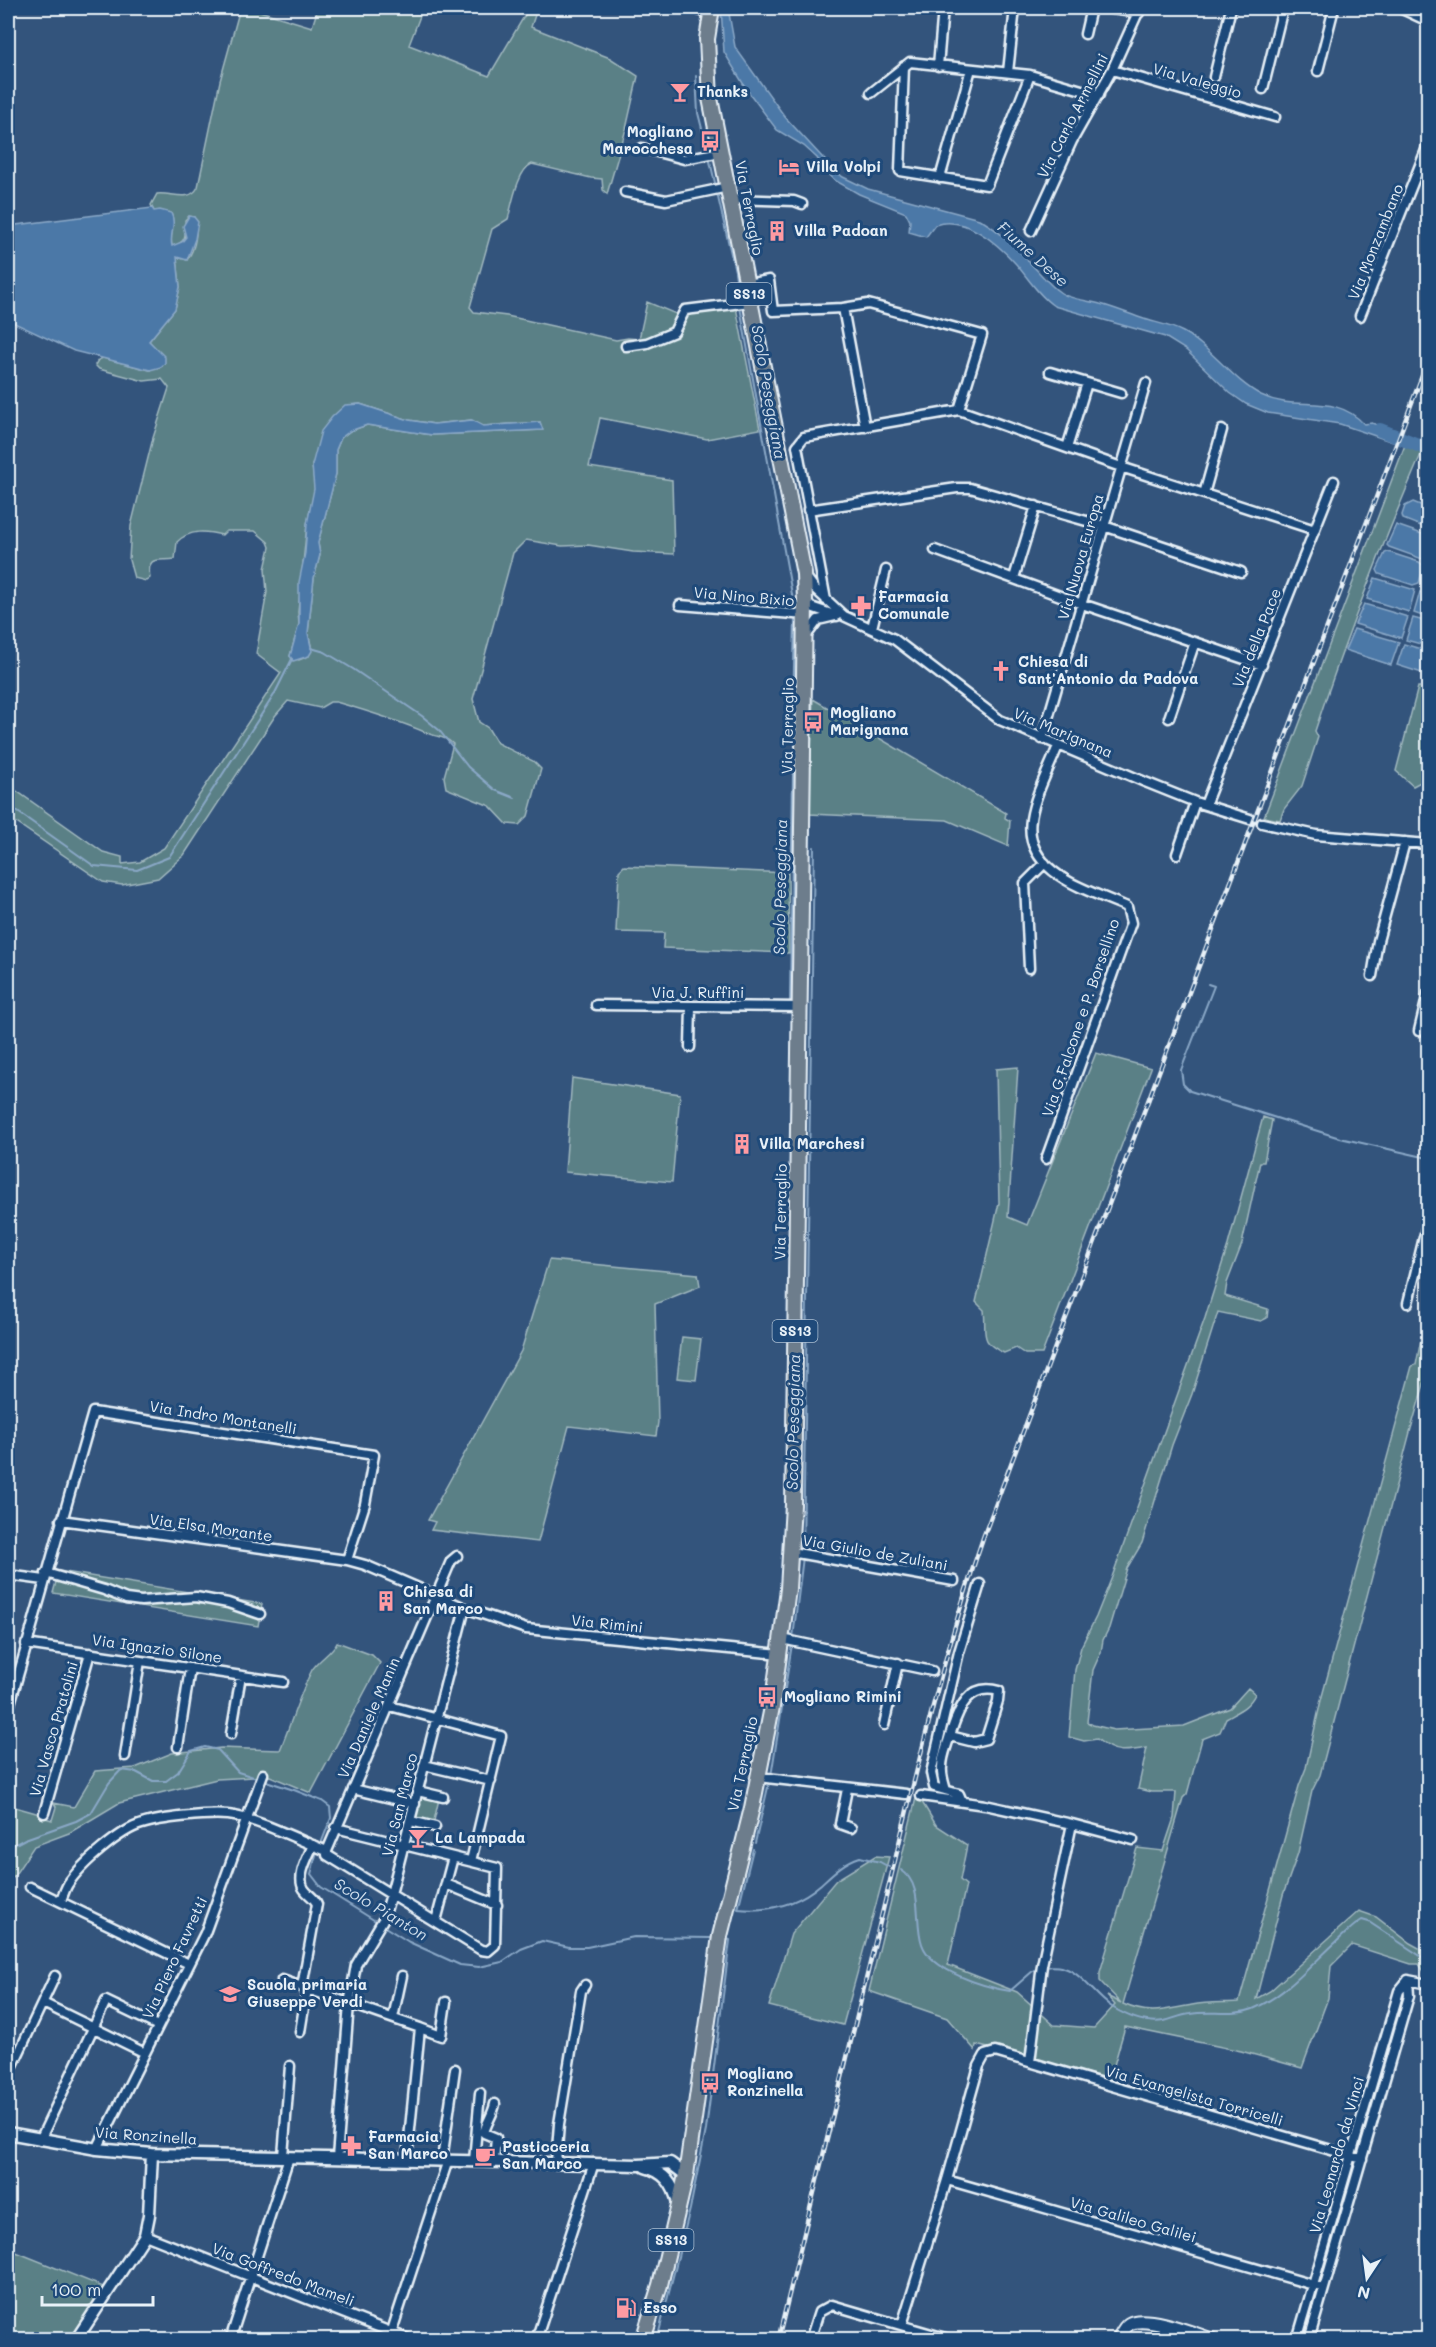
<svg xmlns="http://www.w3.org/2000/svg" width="1436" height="2347" font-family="Mali,sans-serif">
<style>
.green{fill:#5a8086;stroke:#a1b8bf;stroke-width:1.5;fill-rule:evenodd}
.water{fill:#4c78a7;stroke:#8aa8c7;stroke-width:1.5}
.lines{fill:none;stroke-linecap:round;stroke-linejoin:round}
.stream{stroke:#8aa8c7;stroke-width:2}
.river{stroke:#4c78a7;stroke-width:14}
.minor-casing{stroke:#e8f1f8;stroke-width:13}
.tertiary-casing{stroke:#e8f1f8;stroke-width:15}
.secondary-casing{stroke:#e8f1f8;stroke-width:16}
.primary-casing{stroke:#e8f1f8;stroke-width:18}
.minor{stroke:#1f4a7a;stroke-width:8}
.tertiary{stroke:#1f4a7a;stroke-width:10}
.secondary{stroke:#1f4a7a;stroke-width:12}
.primary{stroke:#6d7d8c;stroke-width:14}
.rail-casing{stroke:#e8f1f8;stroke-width:4.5}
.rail{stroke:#1f4a7a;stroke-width:2;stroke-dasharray:7;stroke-linecap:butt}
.labels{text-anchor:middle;stroke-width:6;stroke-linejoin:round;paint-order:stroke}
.shield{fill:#1f4a7a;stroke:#acbfd2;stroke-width:1.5}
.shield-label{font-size:14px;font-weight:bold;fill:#e8f1f8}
.street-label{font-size:15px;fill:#e8f1f8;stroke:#1f4a7a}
.poi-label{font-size:15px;font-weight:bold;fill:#e8f1f8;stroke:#1f4a7a;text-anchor:start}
.water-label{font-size:16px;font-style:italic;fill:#d1dfec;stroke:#1f4a7a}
</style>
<rect width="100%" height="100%" fill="#33547c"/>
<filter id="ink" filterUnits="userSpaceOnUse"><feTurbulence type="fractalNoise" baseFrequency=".0167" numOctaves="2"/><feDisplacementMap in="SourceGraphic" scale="12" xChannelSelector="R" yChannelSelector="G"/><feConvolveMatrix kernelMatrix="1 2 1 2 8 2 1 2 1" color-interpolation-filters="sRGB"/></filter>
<g filter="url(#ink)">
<path class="green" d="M243,8H250L312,27L318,8H423L409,45L489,76L529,8L536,12L531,27L610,58L638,76L626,129L607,194L603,190L602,179L591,178L532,164C518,169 512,204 508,219L492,229L470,307L474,312L507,316L616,340L628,338L639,339L647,302L683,317L734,297L760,429L707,439L600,418L589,467L672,480L674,554L633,552L588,545L562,546L526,540L513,553L473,699L479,722L488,728L497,743L533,761L541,769L528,816L519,825L507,824L490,806L446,788L444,777L453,744C446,736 436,737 427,733C397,720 367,711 336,702H330L320,708L288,701L275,716L184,855L158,878L122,885L103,882L8,817V785L103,852L122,857V864L140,862L164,848L281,673L256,654L267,592L265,569L270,547L268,542L255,531H226L222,535C206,531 190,529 177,542L175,559C161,562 146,553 150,578L146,581L134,578L129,560L131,526L153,438L169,388L162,379L144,381L99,369L95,365L98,360L103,358L150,370L157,350L149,341L175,309L180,287L177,257L187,260C196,248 198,231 194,217L189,216L185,220C186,234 187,243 172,246C169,235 176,223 171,213L154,211L151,205L157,194C171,192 190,203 198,187L220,81L239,12ZM360,404L409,420L434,424L471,420L483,426L540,422L542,430L432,435L367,425L350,431L341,438L336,450V474L318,543L320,555L314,578L308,633L311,645L309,656L299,660L290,656L299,624L298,612L307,524L315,489L312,465L353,405Z
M1405,445L1422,452C1383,543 1346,636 1315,731L1318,737L1302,786L1284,809L1280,820L1264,817Z
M1418,687H1428V778L1413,786L1396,771Z
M813,699L1006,813L1005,818L1010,821L1008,846L947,820L809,814Z
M624,866L788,873L789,953L663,948L664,933L616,932L619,871Z
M1096,1053L1151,1068L1042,1354H1025L1016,1348L1004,1353C978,1341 987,1334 984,1310L976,1302L999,1203L996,1069L1018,1067L1008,1217L1027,1225Z
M572,1078L680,1094L672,1182L565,1172Z
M1263,1117L1272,1120L1264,1162H1260L1242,1244L1227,1283L1225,1296L1268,1309L1267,1318L1261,1321L1218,1312L1192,1394L1172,1445L1142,1543L1127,1568L1109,1628L1103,1640L1101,1652L1093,1670L1087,1722L1093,1725L1114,1730L1184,1726L1230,1708L1248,1688L1255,1694C1249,1707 1238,1711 1226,1718L1220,1732L1202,1739L1187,1794L1183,1798L1123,2004C1150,2016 1164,2010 1192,2005C1207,2002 1223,2003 1239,2002L1299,1786L1306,1768L1321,1700L1412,1366L1416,1365L1428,1304V1370L1410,1432L1320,1775L1312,1791L1298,1853L1283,1895L1256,1999L1270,1991L1359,1911L1376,1917L1410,1943L1428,1953V1977L1419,1964H1411L1352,1945L1331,1966L1328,1998L1302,2068L1241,2051L1125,2027L1110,2079L976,2045L975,2050L947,2018L869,1991L917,1794L936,1825L967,1845L960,1880L966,1885L948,1965L1017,1992L1054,2025L1094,2028L1115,2005L1107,1996L1121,2003L1100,1981V1972L1137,1848L1163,1851L1174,1818L1176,1792H1151L1138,1789L1147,1748C1125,1752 1114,1754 1097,1739L1084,1741L1069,1737L1075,1670L1081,1647L1096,1617L1112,1577L1205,1318L1228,1245Z
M549,1260L698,1274L700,1286L655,1304L658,1422L656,1436L569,1426L538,1542L431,1530L435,1522L428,1520L521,1351Z
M682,1337L701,1339L696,1380L677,1378Z
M59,1571L262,1604L258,1626L53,1593Z
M337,1642L372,1655L380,1663L311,1793L270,1776L217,1779L119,1803L69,1833L34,1846L8,1885V1805L36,1813L42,1817L52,1820L56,1807L54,1803L74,1807L95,1771L135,1768L172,1753L221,1748L280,1750C291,1724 299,1695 312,1670C319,1659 332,1653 337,1642Z
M420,1794L439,1799L433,1825L414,1820Z
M875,1856L889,1857L843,2025L769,2006L791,1934L836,1880Z
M16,2252L106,2288L73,2339L8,2340V2264Z"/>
<path class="water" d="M721,8H728L735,47L785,117L834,170L843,177L868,189L979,219C999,230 1016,247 1031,264C1041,274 1049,285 1061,293C1072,300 1087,300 1100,304C1115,308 1129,314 1144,319C1157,323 1170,325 1183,332C1212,348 1231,379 1261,395C1297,413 1333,391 1364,424L1372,423L1396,432L1393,442L1340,424L1268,413L1246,404L1230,393L1186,350L1165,337L1054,306C1039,296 1028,278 1016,264C998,244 965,214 935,225L926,237L909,232L910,221L906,213L859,194L836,181L827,173L817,158L804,146L777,130L747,90L724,52Z
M152,208L154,211L160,210L171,213C177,225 169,234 172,246L182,242L186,237L183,226L189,216L194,217L198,222L195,239L187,260L177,257L180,287L175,309L149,341L165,357V363L161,367L150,370L74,351L8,320V226Z
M360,404L409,420L434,424L472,420L483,426L540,422L543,430L432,435L367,425L350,431L341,438L336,450V474L318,543L320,555L314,578L308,633L312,651L309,656L293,661L290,656L299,624V582L305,553L307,524L314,489L312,465L321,431L332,417L345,405Z
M1413,502L1428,508V529L1403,519L1402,515L1405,506Z
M1396,525L1428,536V557L1425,560L1389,547L1387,545Z
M1388,552L1419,562L1424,566L1419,583L1413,585L1379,574L1377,570L1385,553Z
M1375,578L1415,590L1409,612L1367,599Z
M1420,592L1428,594V618L1414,613Z
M1364,604L1408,617L1401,638L1355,624Z
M1413,618L1428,622V646L1406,640Z
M1354,629L1399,642L1391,665L1345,650Z
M1404,644L1428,651V675L1397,665Z"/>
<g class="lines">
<path class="stream" d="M696,76L698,113L708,152
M709,157L716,187
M717,193L735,271L739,302
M740,307L795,611
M311,648L325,652L353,669L422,716L439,730L468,767L495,790L515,798
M793,716L795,617
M8,805L94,866L137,870L169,857L274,695L292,659
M1208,984L1214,986L1181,1070L1183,1084L1190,1091L1340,1138L1428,1158
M790,1001L793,773
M803,1552L814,847
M793,1638L803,1557
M755,1843L772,1770L792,1644
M8,1848L25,1839L76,1821L91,1813L109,1783L121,1770L136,1772L153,1781H166L178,1772L191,1751L205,1747L218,1750L238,1772L294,1790L322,1801L330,1807L331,1818L320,1846
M753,1849L738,1909C769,1912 797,1905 821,1884C833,1873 844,1862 860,1857L880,1862L889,1867
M317,1851L311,1874L321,1887L409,1942L460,1965L479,1967L502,1962L521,1949L542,1941L569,1947H587L634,1937L712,1938
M901,1870C924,1884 914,1922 922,1944C931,1971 984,1987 1010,1991L1034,1970L1039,1969
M1045,1967C1078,1961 1089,1992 1112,2007C1128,2017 1145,2024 1164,2021C1173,2019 1181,2015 1190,2014C1211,2010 1233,2017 1253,2009C1286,1995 1309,1967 1334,1944C1343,1936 1352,1926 1362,1920L1369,1922L1428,1961
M657,2340L690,2209L706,2130L730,1940L726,1939"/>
<path class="river" d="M1380,430L1428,449"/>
<g class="minor-casing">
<path id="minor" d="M1106,8L1139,13
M1400,8L1428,21
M1085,34L1091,8
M904,66L900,171L987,185L1030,75
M938,66L943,8
M1112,70L1275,117
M1318,71L1334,8
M1008,72L1015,8
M1214,77L1231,8
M1263,89L1283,8
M871,93L910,62L1030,75L1099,95
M642,148L684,159L721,152
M940,178L971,69
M625,192L666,200L728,187
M731,199L794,201L802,204
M1031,231L1072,141L1112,70L1140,8
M747,284L769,280L773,311L843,308L868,304L982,335L959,410
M843,308L865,427
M1360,316L1428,145
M626,346L647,343L674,332L685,310L750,302
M1050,372L1121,393
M1067,448L1087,383
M1204,494L1222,430
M808,510L957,488H970L1104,526L1241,572
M935,550L1082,604L1262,665
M806,577L815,589L844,616L894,639L1000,720L1145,782L1195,802L1250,819
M1014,578L1036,506
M826,600L797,446L804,437L959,410L1121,467L1315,530
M806,601L811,607L837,616
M680,605L806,615
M872,628L886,570
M806,636L818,620L835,616
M1169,718L1195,642
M1042,739L1146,383
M1205,805L1334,481
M1262,823L1316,835L1428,844
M1177,854L1195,802
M1029,968L1025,883L1045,863
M1372,976L1378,941L1405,842
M596,1005L800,1007
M1419,1031L1428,993
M690,1047L691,1007
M1046,1159L1131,923L1127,907C1089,890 1023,874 1031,819C1035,794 1049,769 1058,746
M1408,1303L1428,1221
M61,1520L347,1560L365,1565L465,1608L526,1629L780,1654
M791,1552L954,1581
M46,1573L104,1590L126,1599L141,1601L196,1597L228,1603L260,1614
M8,1575L44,1580
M782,1639L932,1671
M26,1644L283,1682
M390,1706L501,1736L471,1861
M8,1711L93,1412L374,1455L365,1504L347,1560
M884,1725L898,1663
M231,1734L241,1676
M178,1747L190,1668
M125,1756L140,1661
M424,1765L491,1781
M758,1777L906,1794
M353,1789L415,1804
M847,1789L840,1824L851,1828
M946,1790C944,1783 941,1775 942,1767C942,1756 947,1746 950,1735C958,1712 966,1682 999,1691L998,1701L986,1739L974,1742L950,1736
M418,1791L443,1797
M921,1796L985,1805L1072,1824L1042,1965L1030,2062
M962,1801L959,1794L934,1787L931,1773L959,1652L980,1584
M44,1813L90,1653
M411,1821L435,1827
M1072,1824L1133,1840
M327,1851L451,1561L457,1556
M446,1884L497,1905
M30,1887L189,1964
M61,1901C63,1895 65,1889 68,1884C80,1865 120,1830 142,1824C160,1818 209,1813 228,1815C253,1817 301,1841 327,1851V1855L481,1950L488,1951L495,1945L497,1868L336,1828
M436,1921L453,1857
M282,1980L420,2028L407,2159
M1408,1980L1428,1984
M302,1987L317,1904C314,1897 308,1895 304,1889C296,1877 308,1857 313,1845
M43,2003L145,2053
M393,2018L402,1976
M420,2028L441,2036L446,2002
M300,2032L307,1989
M8,2076L55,1976
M40,2140L106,2001L158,2026
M97,2149L205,1933L263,1774
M283,2156L290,2066
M337,2158L349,2004L356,1965L384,1918L391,1894L465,1608
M442,2160L455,2069
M474,2161L480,2093
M494,2161L496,2138L484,2133C486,2123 493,2115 495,2104
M556,2162L559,2124L581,1991L585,1985
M947,2180L1324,2288
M145,2235L411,2340
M902,2325L947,2180L979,2066L985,2055L995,2052L1362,2159
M230,2340L289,2157
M389,2340L448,2160
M536,2340L594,2163
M810,2340L819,2312L832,2305L952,2340
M1297,2340L1399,1991L1408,1980
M1309,2340L1409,1996L1408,1980"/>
</g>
<g class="tertiary-casing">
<path id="tertiary" d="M696,8L710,13
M8,2133L97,2149L152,2154L639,2165L670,2163L686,2175
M645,2167C664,2172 673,2183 678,2203
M76,2340L145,2235L149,2215L152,2154"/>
</g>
<g class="secondary-casing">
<path id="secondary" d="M1118,2340C1121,2335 1124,2327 1129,2324C1145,2314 1195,2334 1213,2340"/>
</g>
<g class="primary-casing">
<path id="primary" d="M643,2340L660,2285L686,2175L720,1936L752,1808L772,1707L788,1589L793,1505L805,601L804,574L710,98L707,39L712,8"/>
</g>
<use href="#minor" class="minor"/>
<use href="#tertiary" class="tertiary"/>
<use href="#secondary" class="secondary"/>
<use href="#primary" class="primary"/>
<g class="rail-casing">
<path id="rail" d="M778,2340C815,2187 852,2034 890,1881C918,1764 945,1648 984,1535L1428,360"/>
</g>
<use href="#rail" class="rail"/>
</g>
</g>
<defs>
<g id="bar-bare" transform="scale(1.62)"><path d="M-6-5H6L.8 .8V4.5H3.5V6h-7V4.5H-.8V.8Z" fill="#ff9aa2" stroke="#1f4a7a" stroke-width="2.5" paint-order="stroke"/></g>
<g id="bus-bare" transform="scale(1.62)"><path d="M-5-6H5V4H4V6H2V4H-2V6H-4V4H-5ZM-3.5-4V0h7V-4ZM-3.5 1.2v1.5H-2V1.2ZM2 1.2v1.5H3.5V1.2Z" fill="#ff9aa2" stroke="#1f4a7a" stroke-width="2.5" paint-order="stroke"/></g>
<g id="hotel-bare" transform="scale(1.62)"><path d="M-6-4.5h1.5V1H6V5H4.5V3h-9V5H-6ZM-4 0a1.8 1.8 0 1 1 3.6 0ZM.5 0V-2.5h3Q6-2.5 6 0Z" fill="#ff9aa2" stroke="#1f4a7a" stroke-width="2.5" paint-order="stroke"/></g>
<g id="building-bare" transform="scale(1.62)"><path d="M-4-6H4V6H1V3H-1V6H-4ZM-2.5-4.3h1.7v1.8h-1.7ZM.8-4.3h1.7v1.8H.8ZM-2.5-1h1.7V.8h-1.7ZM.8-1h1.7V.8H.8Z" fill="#ff9aa2" stroke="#1f4a7a" stroke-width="2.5" paint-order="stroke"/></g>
<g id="pharmacy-bare" transform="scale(1.62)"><path d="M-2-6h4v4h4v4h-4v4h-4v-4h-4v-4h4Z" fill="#ff9aa2" stroke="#1f4a7a" stroke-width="2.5" paint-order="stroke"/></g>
<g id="church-bare" transform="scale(1.62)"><path d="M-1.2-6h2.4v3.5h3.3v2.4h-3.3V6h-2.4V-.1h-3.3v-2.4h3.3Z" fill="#ff9aa2" stroke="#1f4a7a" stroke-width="2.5" paint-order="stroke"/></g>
<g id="school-bare" transform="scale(1.62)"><path d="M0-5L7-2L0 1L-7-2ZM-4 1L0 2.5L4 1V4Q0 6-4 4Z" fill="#ff9aa2" stroke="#1f4a7a" stroke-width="2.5" paint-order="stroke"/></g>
<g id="cafe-bare" transform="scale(1.62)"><path d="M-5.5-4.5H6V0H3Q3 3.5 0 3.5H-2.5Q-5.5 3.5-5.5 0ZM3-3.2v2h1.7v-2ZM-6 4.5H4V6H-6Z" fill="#ff9aa2" stroke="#1f4a7a" stroke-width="2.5" paint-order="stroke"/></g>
<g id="fuel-bare" transform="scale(1.62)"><path d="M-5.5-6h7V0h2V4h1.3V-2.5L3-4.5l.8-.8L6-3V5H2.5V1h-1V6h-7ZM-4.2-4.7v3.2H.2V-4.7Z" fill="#ff9aa2" stroke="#1f4a7a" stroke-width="2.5" paint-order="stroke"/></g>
</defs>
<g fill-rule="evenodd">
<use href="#bar-bare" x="680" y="92"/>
<use href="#bus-bare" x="710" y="141"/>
<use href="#hotel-bare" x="789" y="167"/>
<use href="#building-bare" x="777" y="231"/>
<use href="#pharmacy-bare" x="861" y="606"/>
<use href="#church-bare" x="1001" y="671"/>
<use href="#bus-bare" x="813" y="722"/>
<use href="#building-bare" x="742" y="1144"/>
<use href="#building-bare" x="386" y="1601"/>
<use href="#bus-bare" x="767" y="1697"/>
<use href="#bar-bare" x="418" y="1838"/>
<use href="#school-bare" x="230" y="1994"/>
<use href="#bus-bare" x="710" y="2083"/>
<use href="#pharmacy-bare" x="351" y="2146"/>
<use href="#cafe-bare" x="485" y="2156"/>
<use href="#fuel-bare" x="626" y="2308"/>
</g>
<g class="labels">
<g class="shield">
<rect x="726.5" y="283" width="45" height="22" rx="4.5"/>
<rect x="772.5" y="1320" width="45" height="22" rx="4.5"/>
<rect x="648.5" y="2229" width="45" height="22" rx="4.5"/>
</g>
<g class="shield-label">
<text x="749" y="299">SS13</text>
<text x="795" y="1336">SS13</text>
<text x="671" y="2245">SS13</text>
</g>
<g class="street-label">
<text transform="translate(1197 81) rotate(16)" y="5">Via Valeggio</text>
<text transform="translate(1073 116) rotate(-63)" y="5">Via Carlo Armellini</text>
<text transform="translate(749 208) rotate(79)" y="5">Via Terraglio</text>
<text transform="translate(1376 242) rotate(-68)" y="5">Via Monzambano</text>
<text transform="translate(1081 557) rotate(-74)" y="5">Via Nuova Europa</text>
<text transform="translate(744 597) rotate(5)" y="5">Via Nino Bixio</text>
<text transform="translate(1257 638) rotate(-68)" y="5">Via della Pace</text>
<text transform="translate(788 726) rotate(-89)" y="5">Via Terraglio</text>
<text transform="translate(1063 733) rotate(23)" y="5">Via Marignana</text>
<text x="698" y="998">Via J. Ruffini</text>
<text transform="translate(1081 1018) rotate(-71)" y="5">Via G.Falcone e P. Borsellino</text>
<text transform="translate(781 1212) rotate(-89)" y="5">Via Terraglio</text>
<text transform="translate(223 1418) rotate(9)" y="5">Via Indro Montanelli</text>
<text transform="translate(211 1528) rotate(8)" y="5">Via Elsa Morante</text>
<text transform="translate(875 1553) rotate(10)" y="5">Via Giulio de Zuliani</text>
<text transform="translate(607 1624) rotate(6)" y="5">Via Rimini</text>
<text transform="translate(157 1649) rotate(8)" y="5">Via Ignazio Silone</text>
<text transform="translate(369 1718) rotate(-66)" y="5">Via Daniele Manin</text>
<text transform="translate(54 1729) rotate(-74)" y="5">Via Vasco Pratolini</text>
<text transform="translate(743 1764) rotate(-78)" y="5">Via Terraglio</text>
<text transform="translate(400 1805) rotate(-76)" y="5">Via San Marco</text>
<text transform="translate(175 1958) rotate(-65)" y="5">Via Piero Favretti</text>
<text transform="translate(1194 2096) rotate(16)" y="5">Via Evangelista Torricelli</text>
<text transform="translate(146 2136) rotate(4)" y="5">Via Ronzinella</text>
<text transform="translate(1337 2155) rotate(-74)" y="5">Via Leonardo da Vinci</text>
<text transform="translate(1133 2220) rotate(16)" y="5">Via Galileo Galilei</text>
<text transform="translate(283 2275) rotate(21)" y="5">Via Goffredo Mameli</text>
</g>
<g class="poi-label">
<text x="697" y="97">Thanks</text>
<text x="693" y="137" text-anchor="end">Mogliano<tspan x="693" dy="17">Marocchesa</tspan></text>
<text x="806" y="172">Villa Volpi</text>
<text x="794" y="236">Villa Padoan</text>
<text x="878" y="602">Farmacia<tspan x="878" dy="17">Comunale</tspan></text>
<text x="1018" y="667">Chiesa di<tspan x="1018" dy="17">Sant'Antonio da Padova</tspan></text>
<text x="830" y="718">Mogliano<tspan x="830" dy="17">Marignana</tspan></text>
<text x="759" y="1149">Villa Marchesi</text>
<text x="403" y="1597">Chiesa di<tspan x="403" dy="17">San Marco</tspan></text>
<text x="784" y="1702">Mogliano Rimini</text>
<text x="435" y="1843">La Lampada</text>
<text x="247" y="1990">Scuola primaria<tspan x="247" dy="17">Giuseppe Verdi</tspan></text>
<text x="727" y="2079">Mogliano<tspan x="727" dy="17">Ronzinella</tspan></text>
<text x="368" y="2142">Farmacia<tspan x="368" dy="17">San Marco</tspan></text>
<text x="502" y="2152">Pasticceria<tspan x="502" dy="17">San Marco</tspan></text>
<text x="643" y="2313">Esso</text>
</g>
<g class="water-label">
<text transform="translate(1033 254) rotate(42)" y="6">Fiume Dese</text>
<text transform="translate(769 392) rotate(80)" y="6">Scolo Peseggiana</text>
<text transform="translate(780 887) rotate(-89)" y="6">Scolo Peseggiana</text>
<text transform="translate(793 1422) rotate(-89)" y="6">Scolo Peseggiana</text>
<text transform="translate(381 1909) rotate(31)" y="6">Scolo Pianton</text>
</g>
</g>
<rect width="1436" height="2347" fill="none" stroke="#1f4a7a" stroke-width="30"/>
<rect x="15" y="15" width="1406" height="2317" fill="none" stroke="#e8f1f8" stroke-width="2" filter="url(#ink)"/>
<g transform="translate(1367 2278) rotate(193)" stroke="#1f4a7a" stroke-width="4.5" paint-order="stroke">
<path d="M0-4.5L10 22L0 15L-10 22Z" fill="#e8f1f8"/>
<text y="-9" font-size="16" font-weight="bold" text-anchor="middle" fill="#e8f1f8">N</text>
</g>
<path d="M42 2296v9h111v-9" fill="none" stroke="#e8f1f8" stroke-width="3"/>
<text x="51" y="2296" font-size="18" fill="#e8f1f8" stroke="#1f4a7a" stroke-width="4.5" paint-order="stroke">100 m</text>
</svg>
